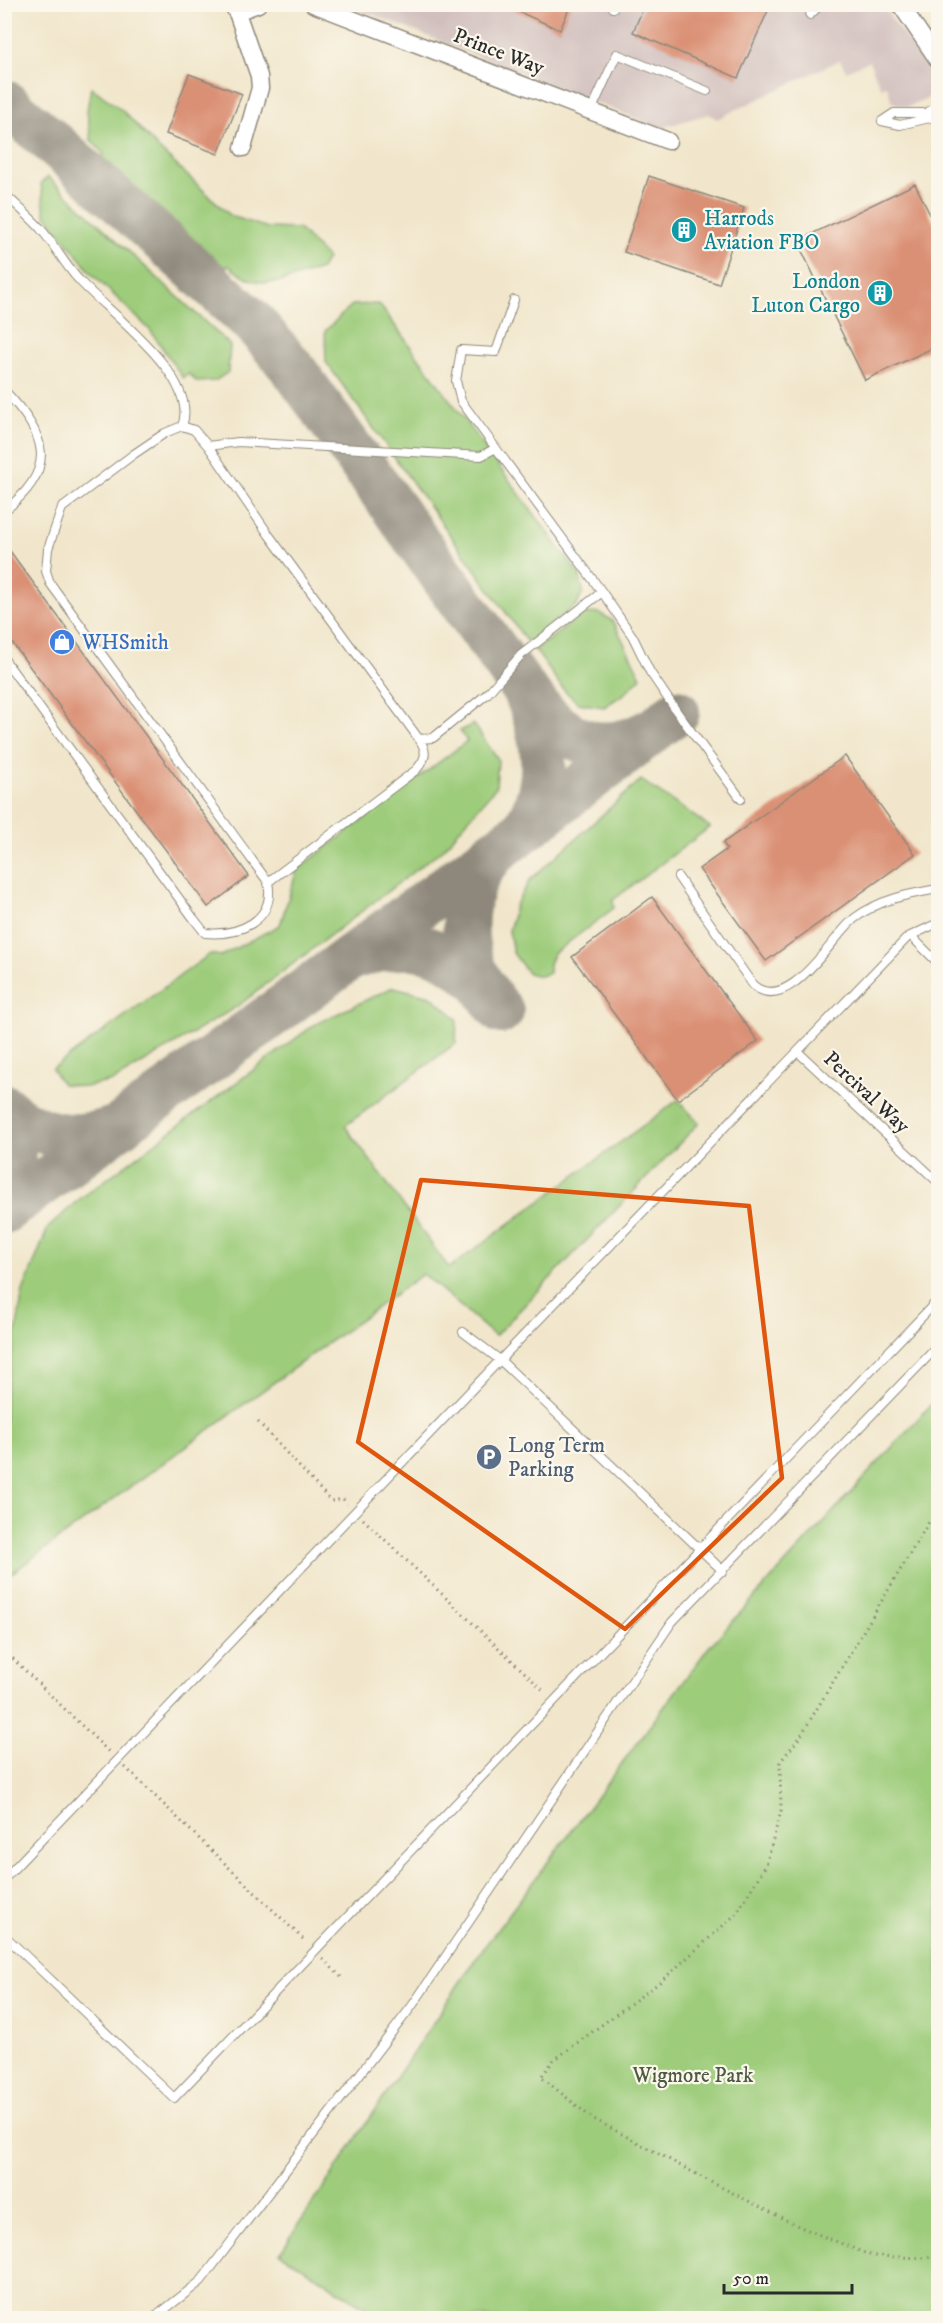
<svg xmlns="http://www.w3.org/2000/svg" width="943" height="2323" font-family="'IM FELL DW Pica',serif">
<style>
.industrial{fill:#d1bfbd}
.green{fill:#9dcc7a;stroke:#647c52;stroke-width:1.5}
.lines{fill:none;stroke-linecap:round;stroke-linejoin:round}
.taxiway{stroke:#8e887b;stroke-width:46}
.building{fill:#da9074}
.lane-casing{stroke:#8e887b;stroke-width:10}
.street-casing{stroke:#8e887b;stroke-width:19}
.path{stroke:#8e887b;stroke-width:3;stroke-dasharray:1.5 4.5;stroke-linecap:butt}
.lane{stroke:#fff;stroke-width:8}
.street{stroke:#fff;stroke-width:16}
.marked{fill:none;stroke:#df570e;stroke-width:4.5;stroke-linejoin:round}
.labels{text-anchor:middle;stroke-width:4.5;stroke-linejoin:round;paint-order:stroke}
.street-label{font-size:21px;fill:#2b2b2b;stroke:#fbf7ec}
.culture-label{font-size:21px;fill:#0d838f;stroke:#fbf7ec;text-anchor:start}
.shop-label{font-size:21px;fill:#366cbe;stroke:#fbf7ec;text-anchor:start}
.service-label{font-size:21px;fill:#4e5e75;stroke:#fbf7ec;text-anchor:start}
.park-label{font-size:21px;fill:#4d5b43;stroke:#fbf7ec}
</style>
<rect width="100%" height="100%" fill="#fbf7ec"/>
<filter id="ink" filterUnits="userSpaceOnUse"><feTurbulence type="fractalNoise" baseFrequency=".0167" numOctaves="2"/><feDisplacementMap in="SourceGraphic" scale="12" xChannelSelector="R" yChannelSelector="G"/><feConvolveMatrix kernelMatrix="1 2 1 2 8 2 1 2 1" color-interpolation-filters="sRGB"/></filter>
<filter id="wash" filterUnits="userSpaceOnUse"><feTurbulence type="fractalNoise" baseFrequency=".008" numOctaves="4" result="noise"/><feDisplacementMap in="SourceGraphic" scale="24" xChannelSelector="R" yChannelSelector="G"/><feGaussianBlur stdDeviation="1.35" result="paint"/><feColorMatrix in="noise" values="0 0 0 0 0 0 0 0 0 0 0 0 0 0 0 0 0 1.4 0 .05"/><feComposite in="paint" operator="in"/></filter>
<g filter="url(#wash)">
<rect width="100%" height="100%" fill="#f1e6cb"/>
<path class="industrial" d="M342,5H882L931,74L936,92L925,100L907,107L892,102L887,86L881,88L869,61L846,71L840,60L717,119L709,114L667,126L665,130L376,16Z"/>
<path class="green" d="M91,87L123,111L160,150L231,216L268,228L299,229L327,258L321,269C284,280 261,295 228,265L225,269L101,158L104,154L91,140L87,111Z
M48,177L230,345L228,372L215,381L197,382L189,374L183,378L150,330L92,274L45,214L41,183Z
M379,304L580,576L583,592L577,605L527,642L326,362L325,331L352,305Z
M599,613L613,621L641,677L624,694L604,707L578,703L563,689L535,650L583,614Z
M473,724L498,759L496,787L443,849L238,1006L113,1081L85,1087L62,1084L52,1069L210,954L221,956L280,925L297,870L467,741L460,731Z
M641,780L710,827L613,900L614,908L553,954L549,964V973L540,976L528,973L513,953L509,931L515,906L530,880Z
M393,987L431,996L457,1019L456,1043L345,1126L449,1268L678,1100L699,1123L495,1336L423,1274L5,1578L4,1506L7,1504L4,1500L5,1398L23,1291L48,1228L77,1201L314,1025Z
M938,1397V2318H381L280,2253L476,1958L709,1647Z"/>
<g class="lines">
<path class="taxiway" d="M4,102L57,146L255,324L294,370L526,692C546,740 553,786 523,831
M529,695C560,737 596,760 647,733
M493,854C489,860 483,866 479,873C461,903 461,950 479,980C485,991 493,1001 501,1011
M358,955C411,939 438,945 479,981
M4,1107C35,1136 74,1143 114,1129
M4,1115C16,1141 15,1168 4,1194
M4,1211L523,831L677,712"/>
</g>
<g id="blocks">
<path class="building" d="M501,4H571L560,30Z
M645,4H771L738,78L633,32Z
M189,74L242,94L218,154L166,134Z
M649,176L744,208L719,284L624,252Z
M915,184L939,233V345L865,380L797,241Z
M4,543L249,876L208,907L4,632Z
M845,756L915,854L766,961L699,869L727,849L723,843Z
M652,897L758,1041L678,1100L572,957Z"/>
</g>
</g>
<g filter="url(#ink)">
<use href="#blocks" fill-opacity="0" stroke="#8e887b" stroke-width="1.5"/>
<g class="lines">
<g class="lane-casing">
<path id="lane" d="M613,8L614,4
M810,15L821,4
M591,111L617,54L707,91
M882,121L894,113H925L938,107
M882,121L900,125L938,116
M4,193C16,205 29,216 40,228C54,244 64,264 79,280C107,312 201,377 182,426
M514,300L496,352L461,350L456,381L461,401L602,592L633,637L650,672L677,712L741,799
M4,390C46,435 60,468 4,511
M208,446L238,442L481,456L496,448
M4,659L194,919L205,933C238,936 276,921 268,882L50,583L46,571L48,549L62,508L134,454L165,433L182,426L194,430L208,446L269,535L419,739L433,738L487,694L521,655L602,592
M678,877L753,985C789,1016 832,936 855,918C880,899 909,894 938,889
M268,882L416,770C426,759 428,752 419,739
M911,936L938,963
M798,1052L938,1182
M463,1332L500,1360L723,1571
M4,1879L500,1360L908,937L938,923
M4,1935L174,2098L938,1300
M155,2317L201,2281L412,2006L672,1622L938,1346"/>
</g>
<g class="street-casing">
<path id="street" d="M234,4L259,76L260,88L243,148
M313,4L668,141
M900,4L938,60
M236,12L258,4"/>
</g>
<path class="path" d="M258,1422L331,1501L343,1499L347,1504
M938,1515L929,1522L800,1737L780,1762L781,1811L766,1865L736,1914L660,1982L554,2060L541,2077L592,2118L711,2182L798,2226L872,2256L927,2258L938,2253
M363,1519L545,1692
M4,1650L109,1752
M125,1767L306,1942
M323,1959L343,1979"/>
<use href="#lane" class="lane"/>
<use href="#street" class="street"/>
</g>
</g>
<path class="marked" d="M421,1180L749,1206L782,1478L625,1629L358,1442Z"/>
<defs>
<g id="building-disc" transform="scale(1.35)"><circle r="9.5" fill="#0f9aa8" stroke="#fbf7ec"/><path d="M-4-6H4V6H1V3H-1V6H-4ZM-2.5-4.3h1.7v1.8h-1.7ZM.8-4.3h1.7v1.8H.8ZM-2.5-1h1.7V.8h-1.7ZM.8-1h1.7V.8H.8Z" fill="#fff"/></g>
<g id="shop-disc" transform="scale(1.35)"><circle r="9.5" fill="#3f7fe0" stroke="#fbf7ec"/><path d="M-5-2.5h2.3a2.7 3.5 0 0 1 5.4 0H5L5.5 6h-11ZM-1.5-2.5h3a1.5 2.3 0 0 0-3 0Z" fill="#fff"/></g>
<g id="parking-disc" transform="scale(1.35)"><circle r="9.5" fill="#5c6f8a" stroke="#fbf7ec"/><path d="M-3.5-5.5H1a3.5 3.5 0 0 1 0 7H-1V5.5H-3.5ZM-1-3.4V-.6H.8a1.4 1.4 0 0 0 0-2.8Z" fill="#fff"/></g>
</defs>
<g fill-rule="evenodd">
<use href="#building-disc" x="684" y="230"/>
<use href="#building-disc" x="880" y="293"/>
<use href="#shop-disc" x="62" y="642"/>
<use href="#parking-disc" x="489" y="1457"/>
</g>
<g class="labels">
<g class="street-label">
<text transform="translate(499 51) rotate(21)" y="7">Prince Way</text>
<text transform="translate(867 1092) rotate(43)" y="7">Percival Way</text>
</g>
<g class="culture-label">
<text x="704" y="225">Harrods<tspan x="704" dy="24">Aviation FBO</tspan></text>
<text x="860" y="288" text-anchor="end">London<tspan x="860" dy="24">Luton Cargo</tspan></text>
</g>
<g class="shop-label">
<text x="82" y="649">WHSmith</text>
</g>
<g class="service-label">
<text x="508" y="1452">Long Term<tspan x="508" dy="24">Parking</tspan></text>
</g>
<g class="park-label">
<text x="693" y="2082">Wigmore Park</text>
</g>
</g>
<rect width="943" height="2323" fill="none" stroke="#fbf7ec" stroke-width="24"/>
<path d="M724 2284v9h128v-9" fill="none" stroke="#2b2b2b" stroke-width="3"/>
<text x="733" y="2284" font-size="18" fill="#2b2b2b" stroke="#fbf7ec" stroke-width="4.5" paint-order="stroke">50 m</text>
</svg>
